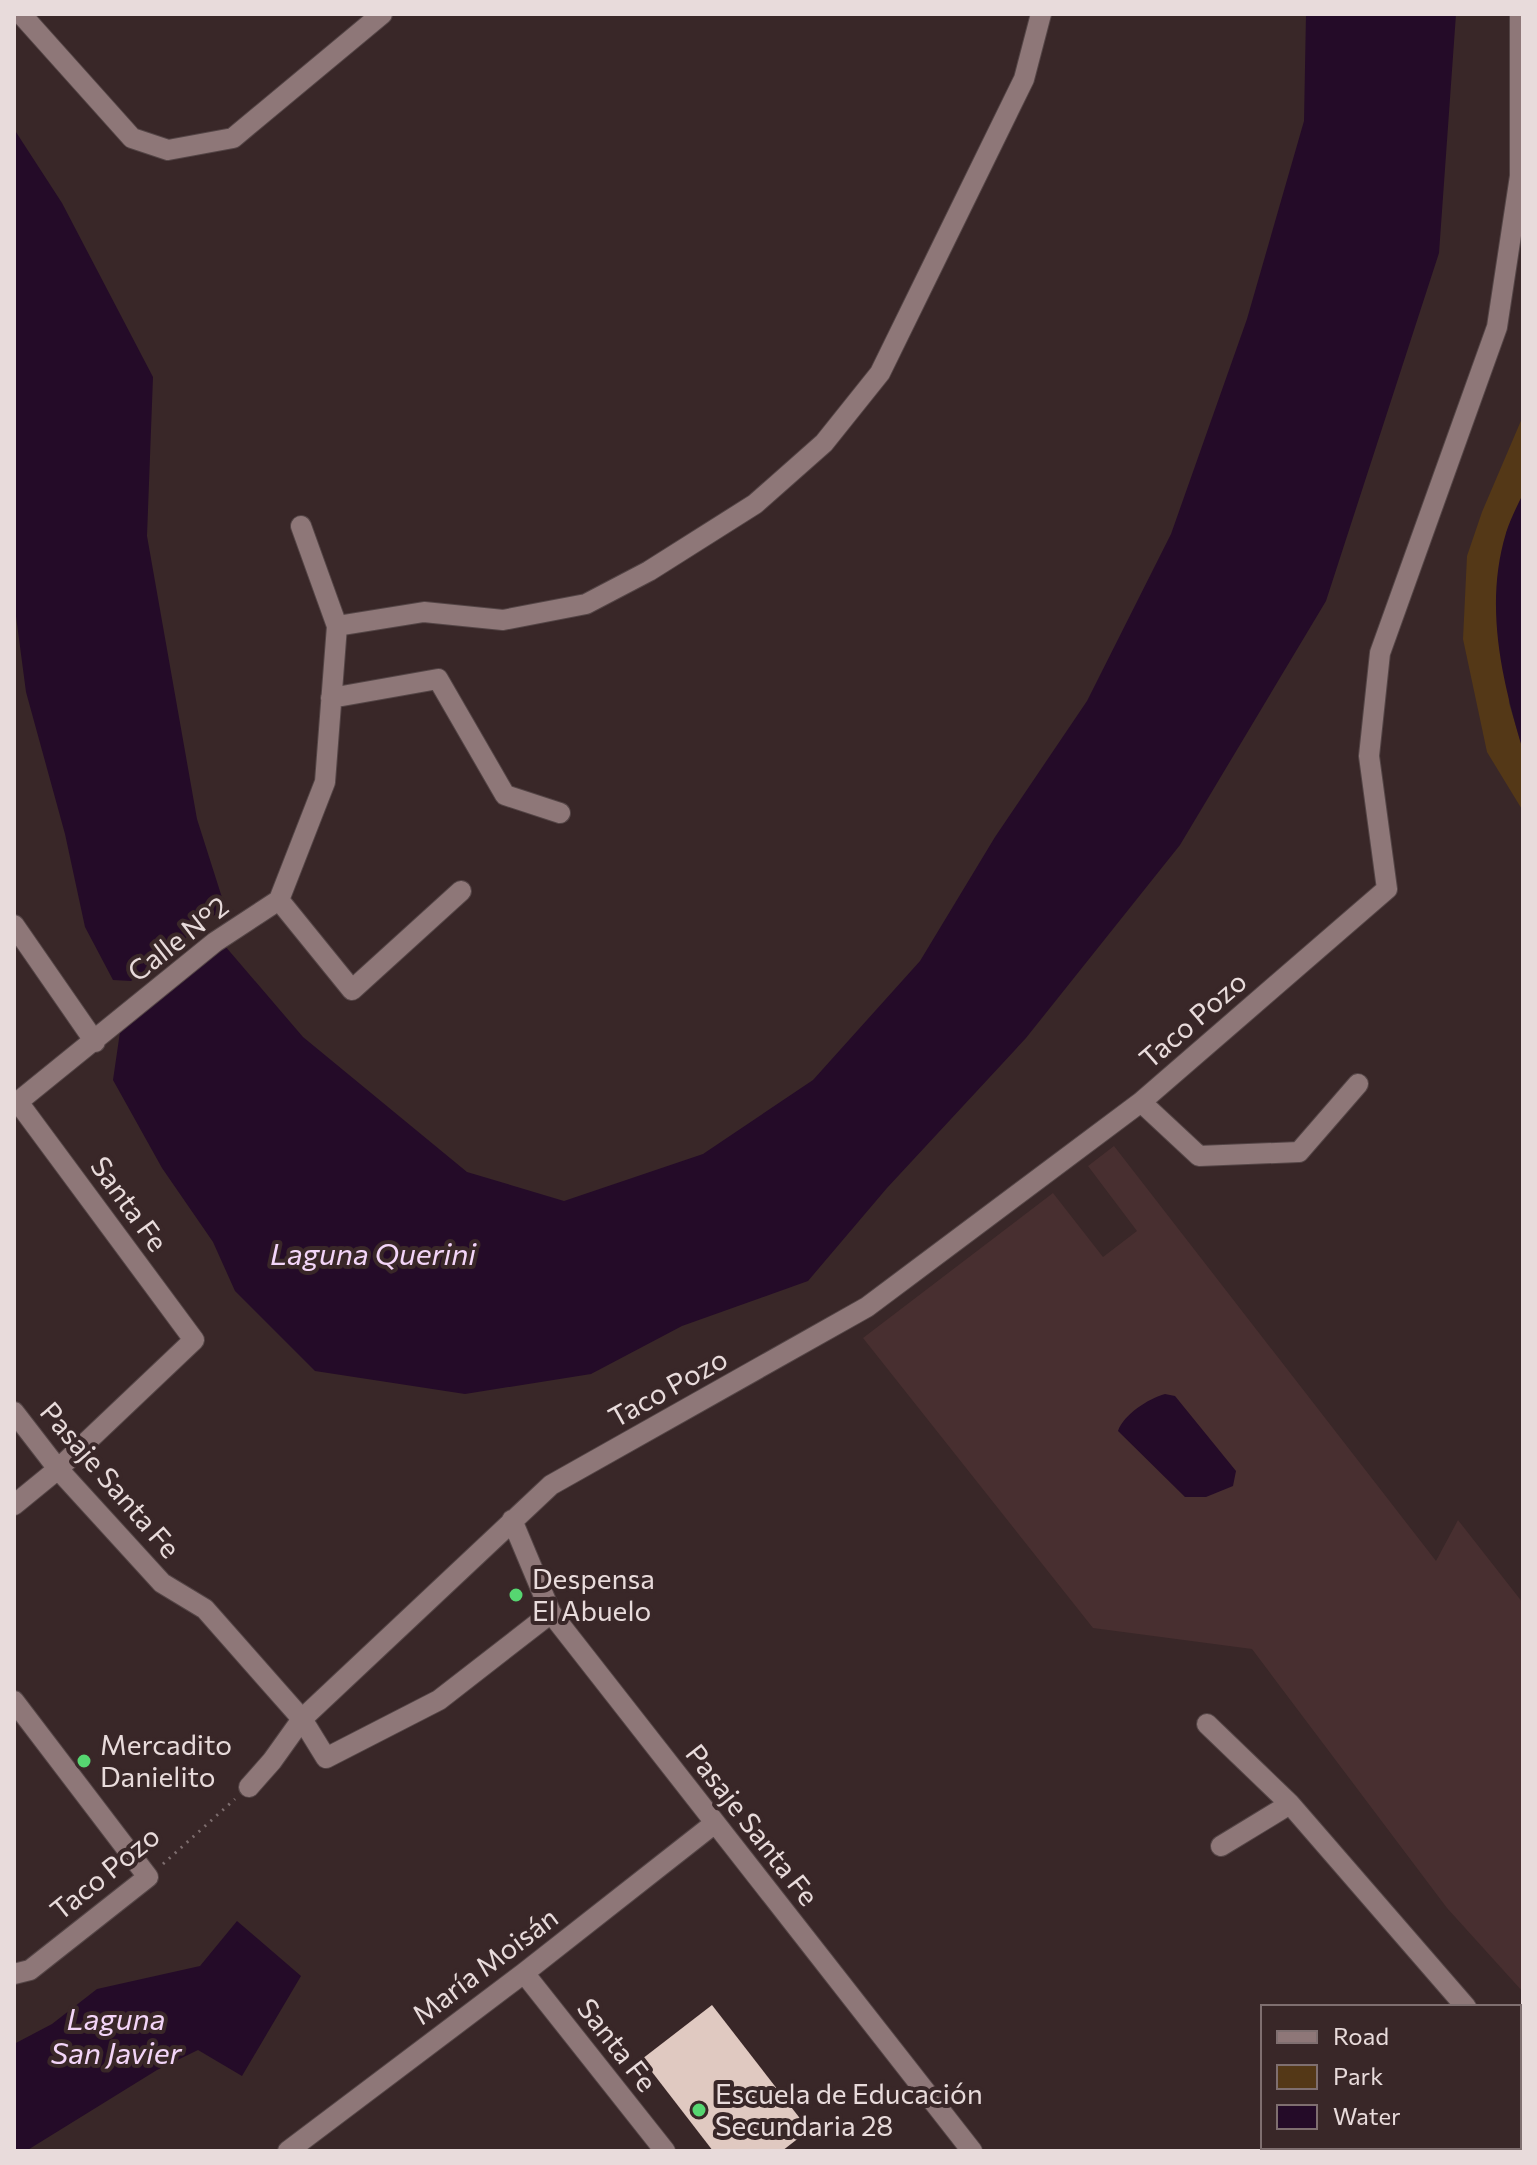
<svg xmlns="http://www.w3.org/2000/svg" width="1537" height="2165" font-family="Commissioner,sans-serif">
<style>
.built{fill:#482f30}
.green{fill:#543817}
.water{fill:#240b28}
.building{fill:#e0c9c1}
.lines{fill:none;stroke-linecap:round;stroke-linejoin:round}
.minor-casing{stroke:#544546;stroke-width:22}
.path{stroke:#7d6d6e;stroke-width:3;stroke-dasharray:2 6;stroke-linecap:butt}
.minor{stroke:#8e7778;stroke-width:20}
.poi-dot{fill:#56d671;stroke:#392728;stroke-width:3}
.labels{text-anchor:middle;stroke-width:8;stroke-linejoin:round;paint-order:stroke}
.street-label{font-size:28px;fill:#e8dbdb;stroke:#392728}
.poi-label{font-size:28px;fill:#e8dbdb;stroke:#392728;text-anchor:start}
.water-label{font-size:30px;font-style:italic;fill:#f3d5f8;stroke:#392728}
</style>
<rect width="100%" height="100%" fill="#392728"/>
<path class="built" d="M1114,1146L1436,1561L1458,1520L1523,1603V1992L1447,1908L1252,1649L1093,1628L863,1338L1053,1193L1103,1257L1137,1231L1088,1166Z"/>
<path class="green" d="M1523,416V494L1506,533L1509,703L1523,750V811L1487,752L1463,639L1467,556L1482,512Z"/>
<path class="water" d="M1306,14H1456L1439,253L1326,601L1180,845L1026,1038L887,1188L808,1281L682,1326L591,1374L465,1394L315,1371L235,1291L213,1242L162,1168L113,1080L120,1032L225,946L303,1037L467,1172L564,1201L703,1154L813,1080L920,961L995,837L1087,701L1171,534L1247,319L1304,121Z
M14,129L62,203L153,377L147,536L197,819L225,907L131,981L113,980L85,927L65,834L26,692L14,601Z
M1523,494V750C1502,680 1484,606 1506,533C1510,520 1517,506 1523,494Z
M1165,1394L1175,1396L1236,1471L1233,1486L1206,1497H1185L1118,1431C1124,1414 1148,1399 1165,1394Z
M237,1921L301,1976L242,2076L198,2050L157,2070L26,2151H14V2044L52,2024L97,1989L200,1966Z"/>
<path class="building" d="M712,2005L809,2130L782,2151H713L642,2059Z"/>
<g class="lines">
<g class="minor-casing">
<path id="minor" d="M21,14L132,138L168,150L233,138L382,14
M301,526L337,626
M331,698L438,679L505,795L560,813
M279,900L352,990L461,891
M14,925L95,1042
M1141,1102L1199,1156L1299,1152L1358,1084
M14,1105L215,942L279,900L325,782L337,626L424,612L503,620L586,604L649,571L755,504L824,443L880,373L1024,79L1041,14
M14,1412L58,1469L162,1583L205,1609L302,1719L326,1758L439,1700L551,1613
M14,1505L58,1469L194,1340L18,1102
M512,1520L551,1613L972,2151
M14,1701L148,1877L30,1970L14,1974
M1207,1724L1290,1804
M249,1787L272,1761L302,1719L551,1485L867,1307L1141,1102L1387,889L1369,756L1380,653L1497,327L1520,176V14
M1221,1846L1290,1804L1466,2007
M524,1973L665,2151
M1519,2068L1523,2072
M288,2151L524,1973L715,1823"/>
</g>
<path class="path" d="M163,1864L235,1799"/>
<use href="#minor" class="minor"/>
</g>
<g class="poi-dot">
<circle cx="516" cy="1595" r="8"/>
<circle cx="84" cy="1761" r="8"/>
<circle cx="699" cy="2110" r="8"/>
</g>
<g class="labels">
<g class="street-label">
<text transform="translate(178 939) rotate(-38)" y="10">Calle N°2</text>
<text transform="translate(1193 1020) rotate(-41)" y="10">Taco Pozo</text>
<text transform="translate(129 1204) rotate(54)" y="10">Santa Fe</text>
<text transform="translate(668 1388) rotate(-29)" y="10">Taco Pozo</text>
<text transform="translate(110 1480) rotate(49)" y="10">Pasaje Santa Fe</text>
<text transform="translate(752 1825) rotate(52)" y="10">Pasaje Santa Fe</text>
<text transform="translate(105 1873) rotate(-39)" y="10">Taco Pozo</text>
<text transform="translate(485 1966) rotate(-37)" y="10">María Moisán</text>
<text transform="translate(617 2045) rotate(52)" y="10">Santa Fe</text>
</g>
<g class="poi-label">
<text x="532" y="1589">Despensa<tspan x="532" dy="32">El Abuelo</tspan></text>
<text x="100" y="1755">Mercadito<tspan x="100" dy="32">Danielito</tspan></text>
<text x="715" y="2104">Escuela de Educación<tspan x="715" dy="32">Secundaria 28</tspan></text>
</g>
<g class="water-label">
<text x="373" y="1265">Laguna Querini</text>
<text x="116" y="2030">Laguna<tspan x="116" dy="34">San Javier</tspan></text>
</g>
</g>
<rect width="1537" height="2165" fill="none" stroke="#e8dbdb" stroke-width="32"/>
<rect x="1261" y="2005" width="260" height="144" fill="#392728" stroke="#7f6f70" stroke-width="2"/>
<rect x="1277" y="2031" width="40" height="12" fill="#8e7778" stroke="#7f6f70" stroke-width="2"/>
<text x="1333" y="2045" font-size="24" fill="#e8dbdb">Road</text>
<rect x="1277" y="2065" width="40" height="24" fill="#543817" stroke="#7f6f70" stroke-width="2"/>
<text x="1333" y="2085" font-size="24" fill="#e8dbdb">Park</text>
<rect x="1277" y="2105" width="40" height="24" fill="#240b28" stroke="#7f6f70" stroke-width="2"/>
<text x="1333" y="2125" font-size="24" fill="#e8dbdb">Water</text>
</svg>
